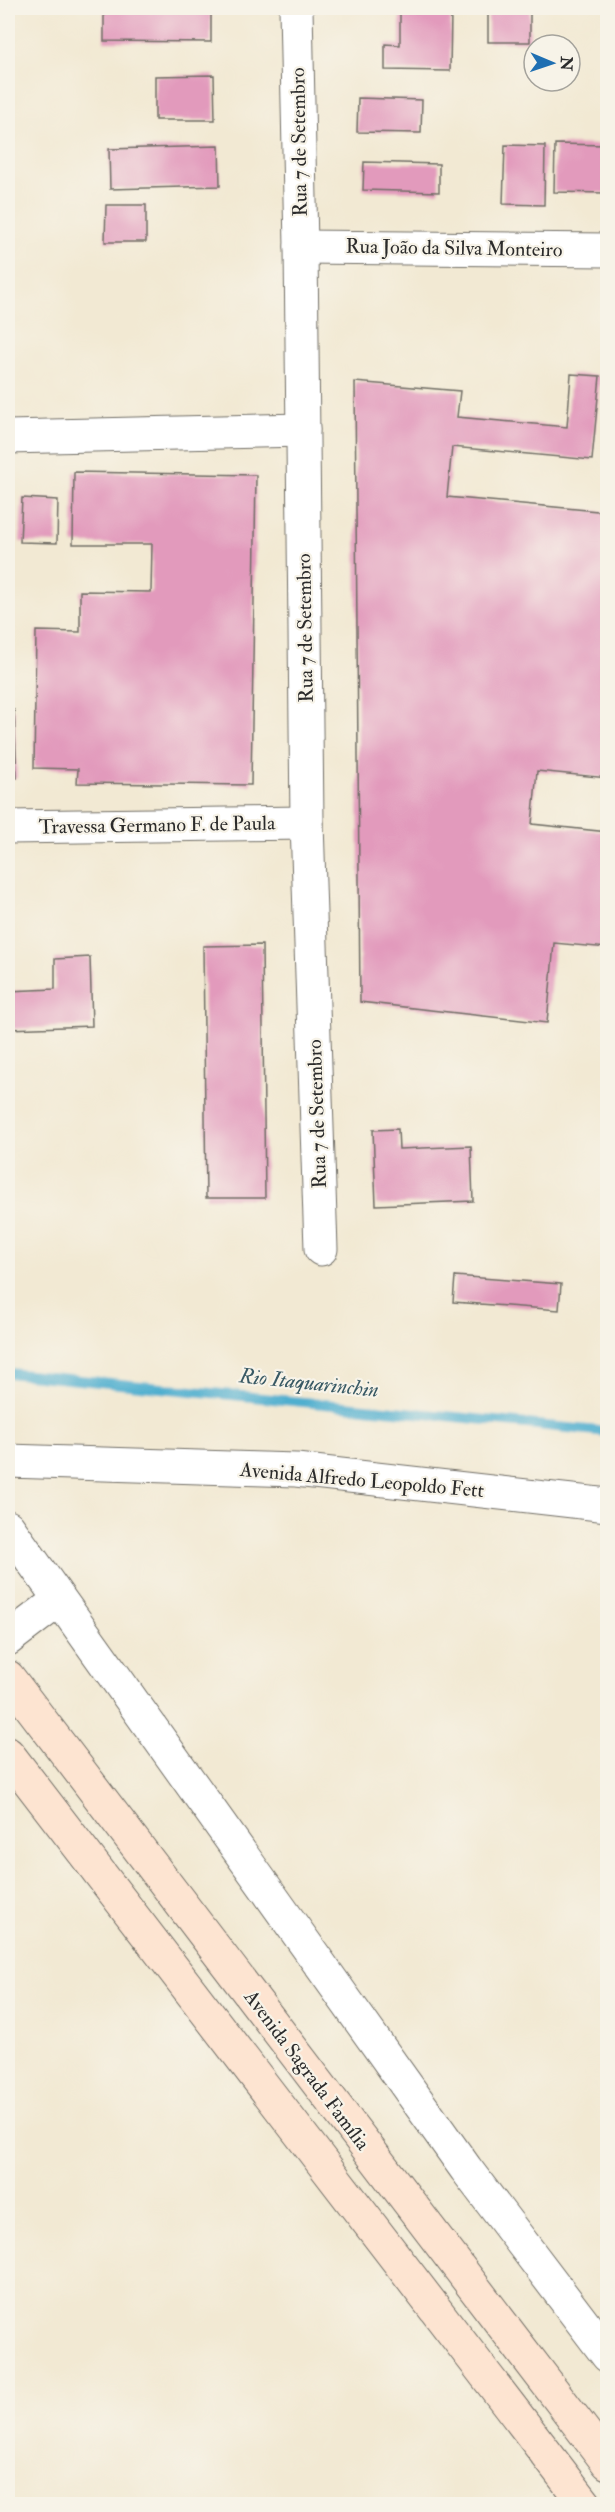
<svg xmlns="http://www.w3.org/2000/svg" width="615" height="2512" font-family="'IM FELL Double Pica',serif">
<style>
.lines{fill:none;stroke-linecap:round;stroke-linejoin:round}
.stream{stroke:#50afcf;stroke-width:10}
.building{fill:#e29abc}
.minor-casing{stroke:#716e66;stroke-width:35}
.secondary-casing{stroke:#716e66;stroke-width:35}
.minor{stroke:#fff;stroke-width:33}
.secondary{stroke:#fde4d1;stroke-width:33}
.labels{text-anchor:middle;dominant-baseline:central;stroke-width:4.5;stroke-linejoin:round;paint-order:stroke}
.street-label{font-size:20px;fill:#2b2b2b;stroke:#f7f3e8}
.water-label{font-size:21px;font-style:italic;fill:#385964;stroke:#f7f3e8}
</style>
<rect width="100%" height="100%" fill="#f7f3e8"/>
<filter id="ink" filterUnits="userSpaceOnUse"><feTurbulence type="fractalNoise" baseFrequency=".0167" numOctaves="2"/><feDisplacementMap in="SourceGraphic" scale="12" xChannelSelector="R" yChannelSelector="G"/><feConvolveMatrix kernelMatrix="1 2 1 2 8 2 1 2 1" color-interpolation-filters="sRGB"/></filter>
<filter id="wash" filterUnits="userSpaceOnUse"><feTurbulence type="fractalNoise" baseFrequency=".008" numOctaves="4" result="noise"/><feDisplacementMap in="SourceGraphic" scale="24" xChannelSelector="R" yChannelSelector="G"/><feGaussianBlur stdDeviation="1.35" result="paint"/><feColorMatrix in="noise" values="0 0 0 0 0 0 0 0 0 0 0 0 0 0 0 0 0 1.4 0 .05"/><feComposite in="paint" operator="in"/></filter>
<g filter="url(#wash)">
<rect width="100%" height="100%" fill="#f2e9d3"/>
<g class="lines">
<!-- stream -->
<polyline class="stream" points="8,1373 608,1432"/>
</g>
<g id="blocks">
<!-- building -->
<g class="building">
<polygon points="104,8 211,8 211,42 104,41"/>
<rect x="488" y="8" width="42" height="34"/>
<polygon points="400,12 451,13 450,71 385,70 385,44 400,45"/>
<polygon points="214,75 215,120 155,120 155,76"/>
<polygon points="358,98 422,100 421,133 357,132"/>
<polygon points="555,144 608,145 606,193 554,192"/>
<polygon points="505,145 545,146 544,205 503,204"/>
<polygon points="219,146 220,186 110,189 109,149"/>
<polygon points="364,162 439,164 439,192 363,190"/>
<polygon points="106,205 146,205 146,242 105,242"/>
<polygon points="571,374 600,376 592,460 452,447 447,497 608,512 608,778 537,771 532,824 608,832 608,948 554,943 547,1023 360,1002 355,382 460,391 457,417 567,427"/>
<polygon points="74,472 256,475 251,785 77,783 78,769 34,768 36,631 80,632 80,591 151,592 152,544 73,544"/>
<polygon points="22,498 58,500 57,543 20,542"/>
<rect x="8" y="581" width="3" height="52"/>
<polygon points="8,710 14,710 17,778 8,778"/>
<polygon points="262,945 265,1198 206,1198 203,946"/>
<polygon points="90,957 92,1026 8,1029 8,991 55,989 55,959"/>
<polygon points="398,1129 399,1149 471,1146 473,1201 376,1205 373,1130"/>
<polygon points="455,1276 561,1284 559,1310 453,1302"/>
</g>
</g>
</g>
<g filter="url(#ink)">
<use href="#blocks" fill-opacity="0" stroke="#716e66" stroke-width="1.5"/>
<g class="lines">
<!-- minor casing -->
<g class="minor-casing">
<g id="minor">
<polyline points="296,8 301,247 307,823 321,1249"/>
<polyline points="301,247 608,250"/>
<polyline points="8,437 303,430"/>
<polyline points="8,827 307,823"/>
<polyline points="8,1461 296,1470 608,1505"/>
<polyline points="8,1527 466,2169 608,2356"/>
<polyline points="8,1639 59,1600"/>
</g>
</g>
<!-- secondary casing -->
<g class="secondary-casing">
<g id="secondary">
<polyline points="8,1677 608,2463"/>
<polyline points="8,1754 585,2504"/>
</g>
</g>
<!-- minor -->
<use href="#minor" class="minor"/>
<!-- secondary -->
<use href="#secondary" class="secondary"/>
</g>
</g>
<g class="labels">
<!-- street labels -->
<g class="street-label">
<text transform="translate(299 142) rotate(-91)">Rua 7 de Setembro</text>
<text transform="translate(454 248) rotate(1)">Rua João da Silva Monteiro</text>
<text transform="translate(305 628) rotate(-91)">Rua 7 de Setembro</text>
<text transform="translate(157 825) rotate(-1)">Travessa Germano F. de Paula</text>
<text transform="translate(317 1114) rotate(-92)">Rua 7 de Setembro</text>
<text transform="translate(362 1480) rotate(5)">Avenida Alfredo Leopoldo Fett</text>
<text transform="translate(307 2070) rotate(53)">Avenida Sagrada Família</text>
</g>
<!-- water labels -->
<g class="water-label">
<text transform="translate(309 1383) rotate(6)">Rio Itaquarinchin</text>
</g>
</g>
<!-- margin -->
<rect width="615" height="2512" fill="none" stroke="#f7f3e8" stroke-width="30"/>
<!-- north arrow -->
<g transform="translate(552 63) rotate(92)"><circle r="28" fill="#f7f3e8" stroke="#a5a39c" stroke-width="1.5"/>
<path d="M0-4.5L10 22L0 15L-10 22Z" fill="#1f6fb2"/>
<text y="-9" font-size="16" font-weight="bold" text-anchor="middle" fill="#2b2b2b">N</text>
</g>
</svg>
